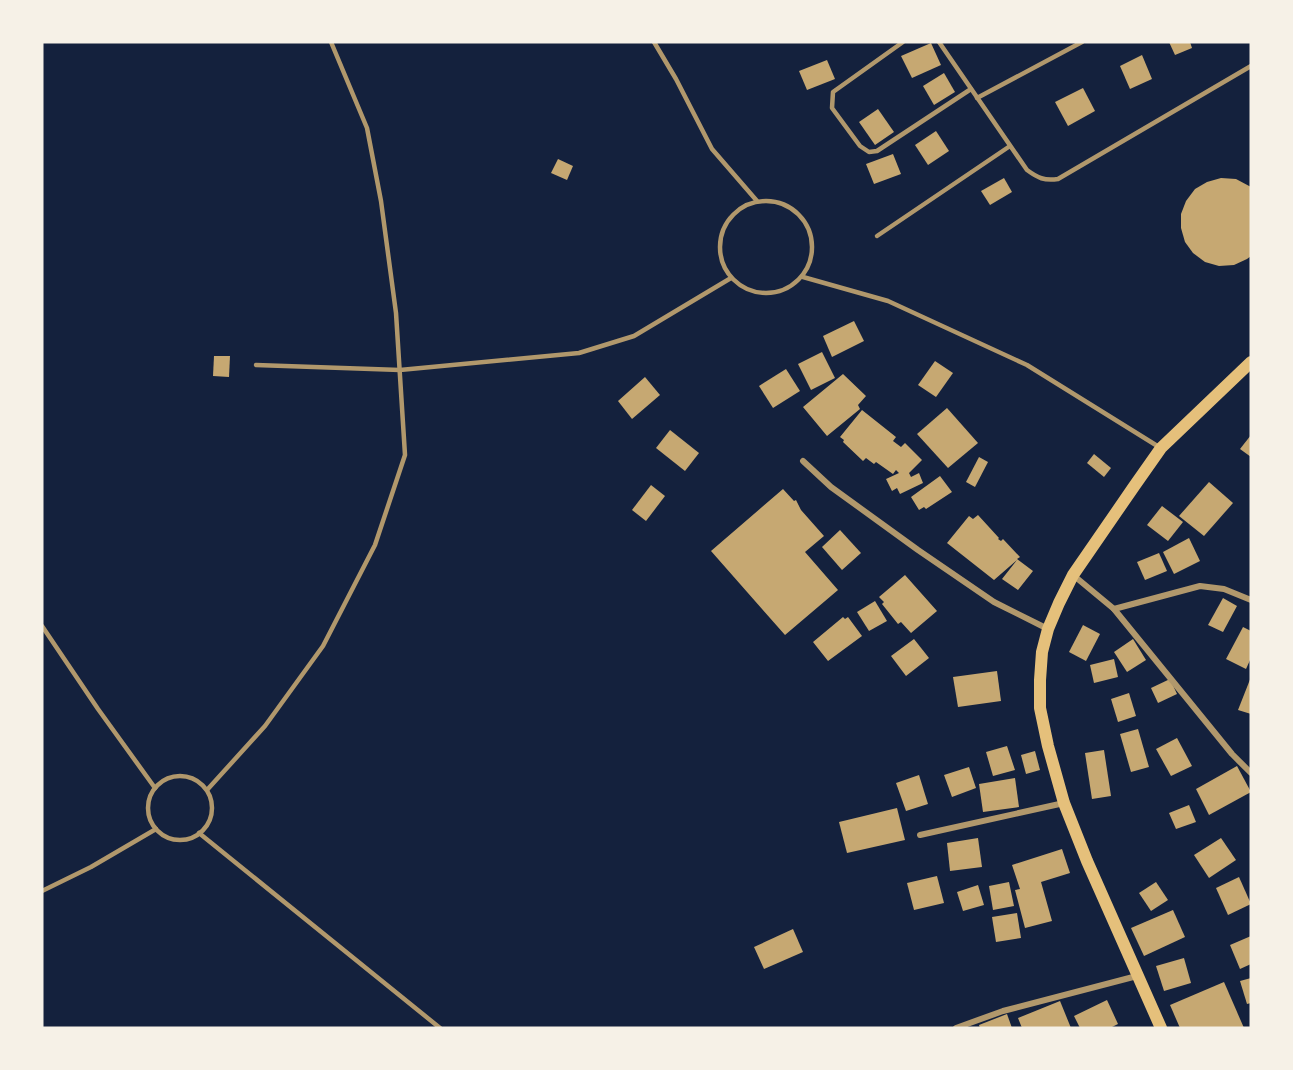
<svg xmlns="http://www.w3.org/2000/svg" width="1293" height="1070" font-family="'Varela Round',sans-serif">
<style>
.building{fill:#c6a872}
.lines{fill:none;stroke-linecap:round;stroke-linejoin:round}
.service{stroke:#b1986c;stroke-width:4.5}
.minor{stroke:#b1986c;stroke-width:6}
.secondary{stroke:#e5c07b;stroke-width:12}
</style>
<rect width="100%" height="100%" fill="#14213d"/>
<!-- building -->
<g class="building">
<polygon points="1169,42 1190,42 1192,48 1175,55"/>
<polygon points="931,43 941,65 912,78 901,56"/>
<polygon points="1142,55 1152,79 1130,89 1120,66"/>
<polygon points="827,60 835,79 807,90 799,71"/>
<polygon points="944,73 955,92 934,105 923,86"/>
<polygon points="1083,88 1095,111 1068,126 1055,102"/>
<polygon points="878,109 894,132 875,145 859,122"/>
<polygon points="936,131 949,151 928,165 915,145"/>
<polygon points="893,154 901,174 874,184 866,164"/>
<polygon points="558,159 573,166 567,180 551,173"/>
<polygon points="1004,178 1012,192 990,205 981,191"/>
<polygon points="1221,178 1236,179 1251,187 1251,256 1247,259 1234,265 1219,266 1205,262 1193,253 1185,242 1181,228 1181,214 1186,201 1195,189 1207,182"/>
<polygon points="854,321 864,341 832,357 823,336"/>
<polygon points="822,352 835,378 811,390 798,364"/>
<polygon points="214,356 230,356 229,377 213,376"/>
<polygon points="935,361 953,373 936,397 918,385"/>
<polygon points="786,369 800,391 773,408 759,386"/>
<polygon points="843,374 866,396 858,405 860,409 827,436 803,407"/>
<polygon points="645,377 660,395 632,419 618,401"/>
<polygon points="947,408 978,443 948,468 917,434"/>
<polygon points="862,410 896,437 893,441 901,447 905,443 922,460 909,473 911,477 919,473 923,483 900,494 897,488 892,491 886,479 899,473 896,470 893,474 876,462 874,464 866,458 863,461 843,442 844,440 840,437"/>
<polygon points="670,430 699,453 685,471 656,448"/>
<polygon points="1251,435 1251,457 1240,449"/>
<polygon points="1094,454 1111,468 1104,477 1087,463"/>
<polygon points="979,457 988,462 975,487 966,482"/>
<polygon points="940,476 952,492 926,509 924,507 919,510 911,497"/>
<polygon points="1209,482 1233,503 1204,536 1179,516"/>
<polygon points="651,485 665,496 646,521 632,510"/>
<polygon points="783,489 794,501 796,500 801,510 824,536 805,552 838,590 785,635 711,551"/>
<polygon points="1162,506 1183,522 1168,541 1147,525"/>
<polygon points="978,515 999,538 998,539 1001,541 1003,539 1020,557 1017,559 1033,571 1018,590 1002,579 1017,560 994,580 947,543 969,516 973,519"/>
<polygon points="840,530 861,553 842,570 822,547"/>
<polygon points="1189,538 1200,561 1174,574 1163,552"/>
<polygon points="1159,553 1167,571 1145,580 1137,562"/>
<polygon points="905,575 937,611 911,633 901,622 898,624 882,604 884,602 879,597"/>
<polygon points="1223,598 1237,606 1223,632 1208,625"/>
<polygon points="875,601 887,621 869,631 857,612"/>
<polygon points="843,617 845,619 848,617 862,636 828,661 813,642"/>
<polygon points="1083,625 1100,634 1086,661 1069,652"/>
<polygon points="1243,627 1251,631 1251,658 1246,669 1226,659"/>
<polygon points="914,639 929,658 906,676 891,656"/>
<polygon points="1133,639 1146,660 1127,672 1114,652"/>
<polygon points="1114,659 1118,677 1094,683 1090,665"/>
<polygon points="997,671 1001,701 958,707 953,677"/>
<polygon points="1251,677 1251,714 1238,710"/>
<polygon points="1170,679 1177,694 1158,703 1151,688"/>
<polygon points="1129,693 1136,716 1118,722 1111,699"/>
<polygon points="1138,729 1149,767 1131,772 1120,734"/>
<polygon points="1177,738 1192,766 1171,776 1156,749"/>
<polygon points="1007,746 1015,770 993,776 986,752"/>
<polygon points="1104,750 1111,796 1092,799 1085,753"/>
<polygon points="1035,751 1040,770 1026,774 1021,755"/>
<polygon points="1237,766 1251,792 1209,815 1196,789"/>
<polygon points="969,767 976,788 952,797 944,775"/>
<polygon points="919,775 928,804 906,811 896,783"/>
<polygon points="1015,778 1019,807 983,812 979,784"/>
<polygon points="1189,805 1196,822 1176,829 1169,813"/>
<polygon points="897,808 905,840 847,853 839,822"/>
<polygon points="978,838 982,867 950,871 947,843"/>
<polygon points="1221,838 1236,860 1209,878 1194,855"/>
<polygon points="1062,849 1070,873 1041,882 1052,921 1025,928 1015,890 1020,889 1012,865"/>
<polygon points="937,876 944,903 914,910 907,883"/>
<polygon points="1239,877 1251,904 1228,915 1216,888"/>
<polygon points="1009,882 1014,906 993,910 989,886"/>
<polygon points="1156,882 1168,900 1151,911 1139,893"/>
<polygon points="978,885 984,905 963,911 957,892"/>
<polygon points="1173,910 1185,937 1144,956 1131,928"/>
<polygon points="1017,913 1021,938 996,942 992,917"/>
<polygon points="793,929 803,952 764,969 754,947"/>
<polygon points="1251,936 1251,964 1240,969 1230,945"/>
<polygon points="1184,958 1191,983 1164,991 1156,966"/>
<polygon points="1251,978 1251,1003 1247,1004 1240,981"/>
<polygon points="1224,982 1244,1028 1180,1028 1170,1005"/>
<polygon points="1107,1000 1118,1024 1110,1028 1080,1028 1074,1016"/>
<polygon points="1060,1001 1071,1028 1022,1028 1018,1018"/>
<polygon points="1007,1014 1012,1028 980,1028 979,1025"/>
</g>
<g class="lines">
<!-- service -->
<g class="service">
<polyline points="654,42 676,79 712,149 757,201"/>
<polyline points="903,42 833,92 832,108 860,146 869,152 877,151 971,89"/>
<path d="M939,42L1027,170C1038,178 1044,181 1058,179L1251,66"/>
<polyline points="977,98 1082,42"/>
<circle cx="766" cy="247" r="46"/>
<polyline points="877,236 1010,146"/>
<polyline points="803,277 888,301 1027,365 1159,447"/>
<polyline points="256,365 400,370 579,353 634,336 731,278"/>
<polyline points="42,626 98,709 155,788"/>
<circle cx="180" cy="808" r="32"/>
<polyline points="207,790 265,726 323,646 375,545 405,455 396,313 381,201 367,128 331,42"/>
<polyline points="199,833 440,1028"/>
<polyline points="42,891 91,867 156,829"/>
</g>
<!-- minor -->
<g class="minor">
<polyline points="803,461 831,487 918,550 994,602 1048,629"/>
<polyline points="1073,575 1114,609 1200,586 1224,589 1251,600"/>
<polyline points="1114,609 1232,754 1251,773"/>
<polyline points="920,835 1064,803"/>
<polyline points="956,1028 1003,1011 1137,976"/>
</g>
<!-- secondary -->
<polyline class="secondary" points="1161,1028 1087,861 1064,803 1048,746 1040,708 1040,680 1042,652 1048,629 1059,603 1073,575 1135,485 1161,448 1251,362"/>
</g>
<!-- border -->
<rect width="1293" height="1070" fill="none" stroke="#f6f1e7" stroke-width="87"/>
</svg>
